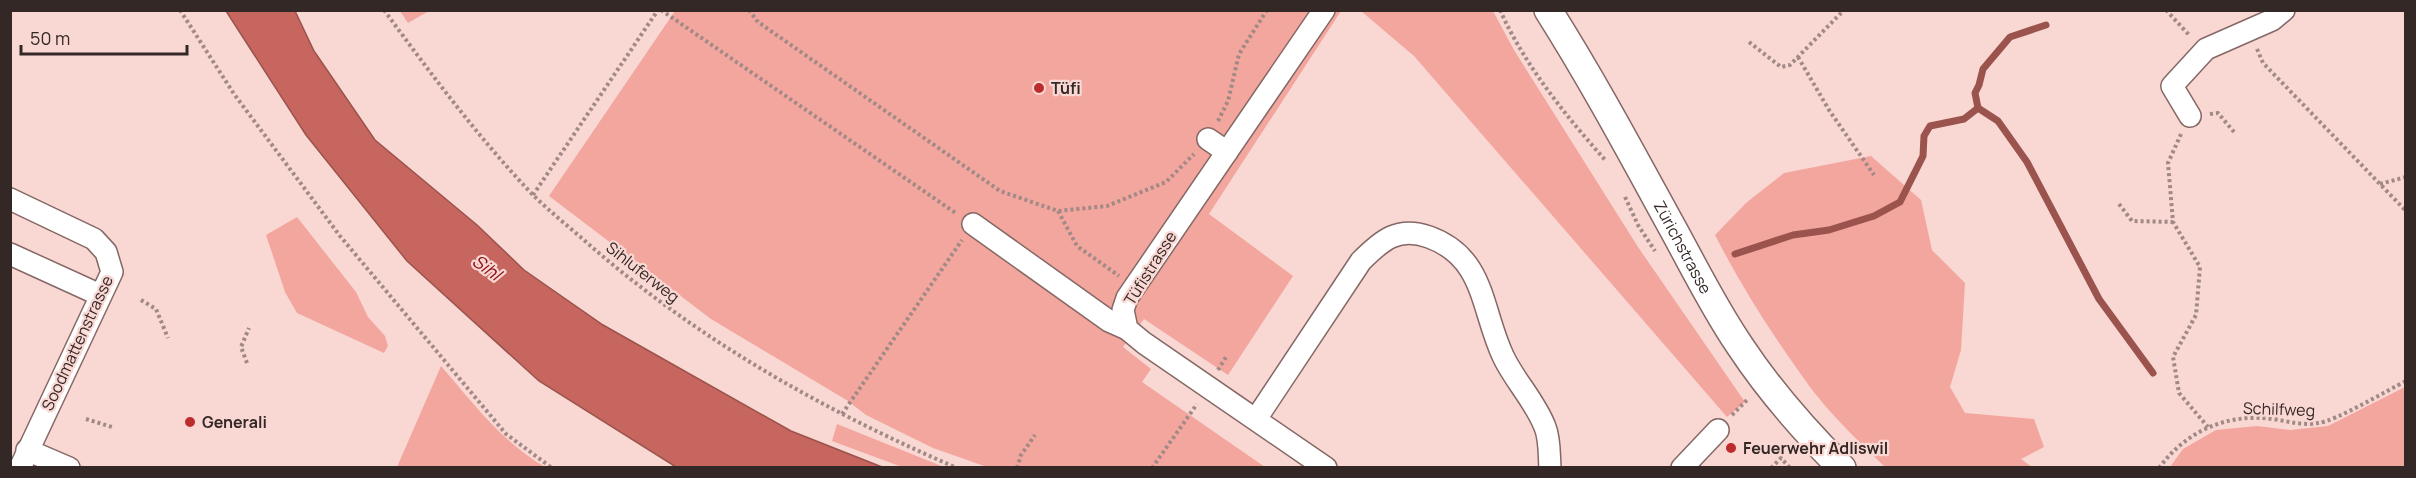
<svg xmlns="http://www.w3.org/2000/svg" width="2416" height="478" font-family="Manrope,sans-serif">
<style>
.green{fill:#f3a69e}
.water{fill:#c7665e;stroke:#9b534d;stroke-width:1.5}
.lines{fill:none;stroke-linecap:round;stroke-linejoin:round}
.stream{stroke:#9b534d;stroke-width:7}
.minor-casing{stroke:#856865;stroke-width:24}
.major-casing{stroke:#856865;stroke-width:30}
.path{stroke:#a18986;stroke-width:4;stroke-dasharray:3 3;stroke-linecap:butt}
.minor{stroke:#fff;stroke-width:21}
.major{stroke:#fff;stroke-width:27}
.poi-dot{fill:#bc2c2c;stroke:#f9d7d3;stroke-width:2}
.labels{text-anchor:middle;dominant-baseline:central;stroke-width:4.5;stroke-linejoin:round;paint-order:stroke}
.poi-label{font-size:16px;font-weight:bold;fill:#342826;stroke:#f9d7d3;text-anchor:start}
.street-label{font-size:16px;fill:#342826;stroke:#f9d7d3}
.water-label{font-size:18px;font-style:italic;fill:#8a0f15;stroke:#f9d7d3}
</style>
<rect width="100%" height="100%" fill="#f9d7d3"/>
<!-- green -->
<g class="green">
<polygon points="400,11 429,11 408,23"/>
<polygon points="675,11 1341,11 1209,214 1293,276 1228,375 1144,319 1123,347 1151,369 1142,382 1265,467 987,467 933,448 866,415 848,401 711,319 549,196"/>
<polygon points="1361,11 1493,11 1514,50 1638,247 1745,402 1727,417 1414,56"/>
<path d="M1871,156L1921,200L1932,250L1965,283L1961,350L1950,387L1965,413L2034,419L2044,447L2021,459L2032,467H1885C1859,442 1832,416 1810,387C1775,339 1742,288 1715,235L1746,203L1784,173Z"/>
<polygon points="297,217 356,292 368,317 385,336 388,346 384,353 297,313 285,292 266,235"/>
<path d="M441,366C473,403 503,443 545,467H397Z"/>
<polygon points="2405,387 2405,467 2170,467 2183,449 2216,430 2257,426 2290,430 2328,426"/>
<polygon points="837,424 944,467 902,467 832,441"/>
</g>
<!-- water -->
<polygon class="water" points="226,11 295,11 314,51 375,140 477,225 524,270 603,325 791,431 882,467 676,467 539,381 407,261 306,135"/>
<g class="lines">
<!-- stream -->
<g class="stream">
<polyline points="1978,108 1998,121 2027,162 2099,299 2153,373"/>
<polyline points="1735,254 1793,235 1829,230 1874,216 1900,202 1923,156 1924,136 1930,126 1964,119 1978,108 1975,93 1979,85 1983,69 2010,37 2046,25"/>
</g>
<!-- minor casing -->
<g class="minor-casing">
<g id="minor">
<polyline points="1324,10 1127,298 1123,310 1127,329 1144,343 1326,468"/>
<polyline points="2190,116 2172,86 2206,49 2272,20 2284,10"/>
<polyline points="1208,139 1227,152"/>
<polyline points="10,199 94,239 106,252 112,272 20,468"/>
<polyline points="973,224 1109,321 1127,329"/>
<polyline points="10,254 100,295"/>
<path d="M1256,419L1361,261C1382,240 1398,226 1429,237C1485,257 1481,309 1503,356C1514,380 1535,401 1545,427C1550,439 1549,454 1550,468"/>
<polyline points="27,450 69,468"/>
<polyline points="1682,468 1718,430"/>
</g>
</g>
<!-- major casing -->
<g class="major-casing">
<g id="major">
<path id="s1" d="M1548,10C1593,81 1632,154 1672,227C1694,267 1714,308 1740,346C1769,390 1804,430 1842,468"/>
</g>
</g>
<!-- path -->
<g class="path">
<polyline points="180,10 234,94 340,236 506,434 552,468"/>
<path d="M384,10C431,74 478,137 532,194C551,213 573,230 593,248C702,342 825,411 957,468"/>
<polyline points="661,10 957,214"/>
<polyline points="749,10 758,22 1000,191 1058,211 1107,206 1166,182 1194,154"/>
<path d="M1500,10C1525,66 1566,116 1606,161"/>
<polyline points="2166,10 2190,36"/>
<polyline points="1749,42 1781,67 1790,65 1844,10"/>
<polyline points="2257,49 2263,63 2406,211"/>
<polyline points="1798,57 1829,110 1874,175"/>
<polyline points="2210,114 2218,113 2234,132"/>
<polyline points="1218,121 1228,101 1239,54 1267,10"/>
<polyline points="2181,134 2168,163 2173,222 2200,267 2196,315 2173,357 2179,393 2208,427"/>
<polyline points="2380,184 2406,177"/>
<polyline points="533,195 658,10"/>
<polyline points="1625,197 1638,225 1655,251"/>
<polyline points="2119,204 2132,221 2173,222"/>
<polyline points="1058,211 1077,246 1119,276"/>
<polyline points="141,300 156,309 168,338"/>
<polyline points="247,363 241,347 249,328"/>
<polyline points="1218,370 1226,357"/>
<polyline points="842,414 962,240"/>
<polyline points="1732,415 1748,399"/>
<polyline points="86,419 112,427"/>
<polyline points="1017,468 1021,455 1035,435"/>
<polyline points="1152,468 1197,404"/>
<polyline points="1771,468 1781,458 1790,468"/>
<path d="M2159,468C2186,431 2227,413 2272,419C2288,421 2302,426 2318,423C2336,421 2386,391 2406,381"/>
</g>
<!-- minor -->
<use href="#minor" class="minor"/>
<!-- major -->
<use href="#major" class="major"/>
</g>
<!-- markers -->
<g class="poi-dot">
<circle cx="1039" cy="88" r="6"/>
<circle cx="190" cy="422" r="6"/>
<circle cx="1731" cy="448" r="6"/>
</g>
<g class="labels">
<!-- poi labels -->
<g class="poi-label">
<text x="1051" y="88">Tüfi</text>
<text x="202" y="422">Generali</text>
<text x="1743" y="448">Feuerwehr Adliswil</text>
</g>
<!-- street labels -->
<g class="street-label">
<text stroke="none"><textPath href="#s1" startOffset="273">Zürichstrasse</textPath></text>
<text transform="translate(1150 268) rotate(-58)">Tüfistrasse</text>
<text transform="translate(643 272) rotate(38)">Sihluferweg</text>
<text transform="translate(77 343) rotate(-65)">Soodmattenstrasse</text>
<text transform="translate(2279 409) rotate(2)">Schilfweg</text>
</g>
<!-- water labels -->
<g class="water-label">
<text transform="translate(487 267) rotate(36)">Sihl</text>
</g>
</g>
<!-- border -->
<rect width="2416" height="478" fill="none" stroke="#342826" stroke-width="24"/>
<!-- scale -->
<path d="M21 45v9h166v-9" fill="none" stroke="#342826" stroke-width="3"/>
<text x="30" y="45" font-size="18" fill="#342826" stroke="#f9d7d3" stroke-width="4.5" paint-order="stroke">50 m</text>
</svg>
